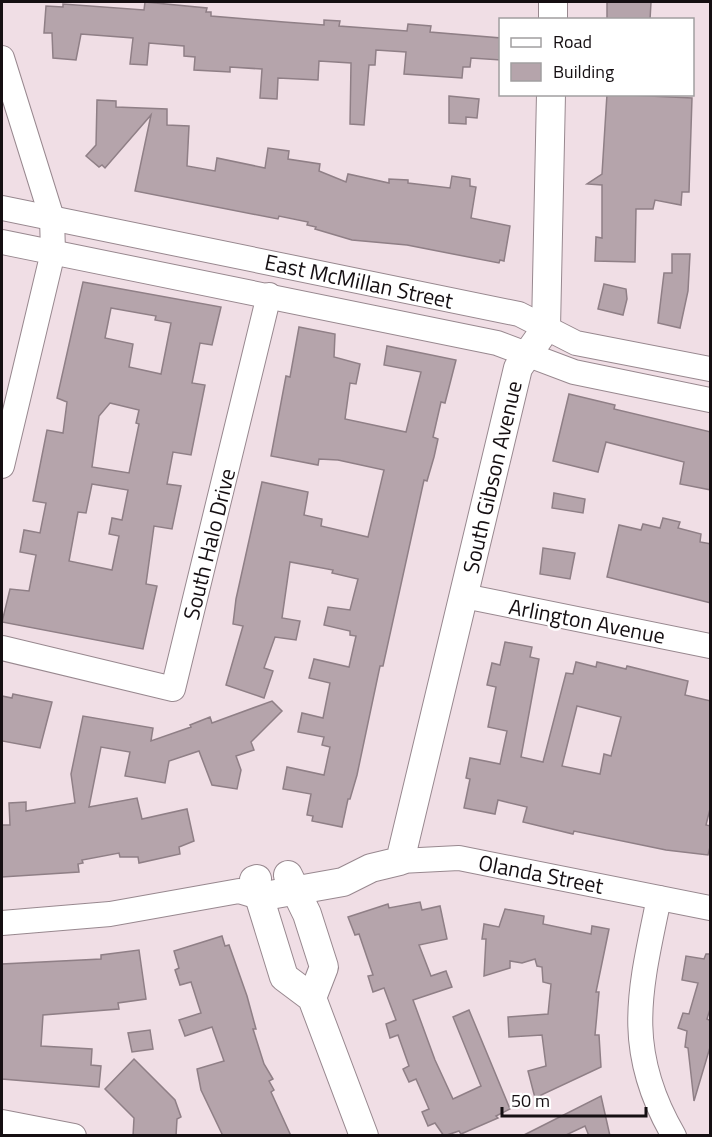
<svg xmlns="http://www.w3.org/2000/svg" width="712" height="1137" font-family="'Titillium Web',sans-serif">
<style>
.building{fill:#b5a4ab;stroke:#8f7f86;stroke-width:1.5;fill-rule:evenodd}
.lines{fill:none;stroke-linecap:round;stroke-linejoin:round}
.minor-casing{stroke:#98888f;stroke-width:26}
.tertiary-casing{stroke:#98888f;stroke-width:30}
.minor{stroke:#fff;stroke-width:24}
.tertiary{stroke:#fff;stroke-width:28}
.labels{text-anchor:middle;dominant-baseline:central;stroke-width:5;stroke-linejoin:round;paint-order:stroke}
.street-label{font-size:22px;fill:#150f12;stroke:#fff}
</style>
<rect width="100%" height="100%" fill="#f0dee5"/>
<!-- building -->
<g class="building">
<polygon points="145,2 207,8 206,12 211,12 211,16 284,22 324,25 324,20 340,21 339,26 407,31 408,24 431,26 430,32 501,38 501,60 471,58 470,67 463,67 462,78 404,74 406,52 376,50 375,65 369,65 364,125 350,124 351,63 319,61 318,80 278,78 277,99 260,98 262,69 230,67 230,72 194,70 195,57 184,56 184,46 149,43 147,65 130,64 133,38 81,34 76,60 53,58 52,33 44,33 46,6 63,7 63,4 144,10"/>
<polygon points="607,2 651,2 650,20 607,20"/>
<polygon points="607,94 692,98 689,192 682,192 681,205 655,200 653,209 636,209 635,262 595,261 596,237 602,238 602,185 587,184 602,174"/>
<polygon points="449,96 479,99 477,118 466,117 466,124 449,123"/>
<polygon points="97,100 116,101 116,107 167,109 167,125 189,126 187,166 215,171 217,158 265,168 268,148 289,151 288,159 320,164 319,171 346,182 348,174 389,183 389,179 408,180 408,183 450,188 452,176 470,179 470,186 476,187 471,218 510,226 504,261 500,260 499,263 407,245 352,240 315,229 316,227 307,225 308,222 279,216 278,219 135,191 151,115 105,168 102,165 99,167 86,156 96,145"/>
<polygon points="672,254 690,254 688,291 680,328 658,323 664,273 672,273"/>
<path d="M83,282L221,307L212,345L200,343L192,383L205,385L191,455L173,452L167,484L181,486L172,529L154,526L146,584L157,586L143,649L2,622L10,589L29,591L36,555L20,552L24,530L40,533L46,503L33,501L47,430L63,433L67,402L57,398ZM111,308L156,316L155,320L171,323L161,374L129,367L133,344L105,338ZM110,403L139,410L136,423L139,424L129,473L92,467L99,416ZM92,484L128,490L122,520L112,518L109,534L119,536L112,570L69,561L78,512L86,513Z"/>
<polygon points="604,284 626,289 627,299 623,315 598,309"/>
<polygon points="299,327 335,334 334,357 360,364 356,384 350,383 345,419 406,432 421,372 384,365 387,346 456,360 445,403 441,402 433,437 438,439 434,457 427,481 424,480 383,666 380,666 357,775 350,799 348,799 342,827 312,821 313,816 307,815 311,794 283,789 287,767 324,775 330,747 322,745 324,737 298,732 302,713 323,718 330,683 309,678 314,659 349,667 356,636 350,635 350,631 324,625 328,607 350,610 358,579 332,573 333,570 290,562 282,618 300,621 296,640 275,637 264,668 273,671 264,698 226,685 243,626 233,624 236,599 262,482 308,492 304,515 322,519 321,526 368,537 384,470 338,460 319,459 318,465 271,456 286,376 290,377"/>
<polygon points="569,394 615,405 614,409 711,432 711,490 680,484 684,462 606,442 598,472 553,461"/>
<polygon points="554,493 585,499 583,513 552,508"/>
<polygon points="663,518 680,522 678,528 701,534 700,542 711,544 711,603 607,577 619,525 641,530 643,524 660,528"/>
<polygon points="543,548 575,553 570,579 540,574"/>
<path d="M505,642L532,647L530,657L539,659L521,757L543,762L566,673L573,674L576,662L596,667L597,662L626,669L627,666L688,681L685,695L711,701V805L706,825L711,826V843L708,855L666,850L574,831L573,834L523,822L527,807L498,800L495,814L464,808L470,779L466,778L470,758L500,764L507,731L488,727L496,687L487,685L492,663L500,665ZM577,706L621,717L611,756L604,754L600,774L562,766Z"/>
<polygon points="13,694 52,702 40,748 2,741 2,696 12,698"/>
<polygon points="272,701 282,711 251,742 254,750 236,756 241,770 237,789 212,785 199,751 169,761 165,783 125,776 130,752 101,747 89,807 137,798 142,819 187,809 194,841 179,847 180,854 139,863 138,857 120,857 119,853 82,860 83,863 78,864 79,872 2,877 2,825 10,825 9,803 26,802 26,811 75,803 71,774 83,716 153,728 151,741 191,727 190,725 210,717 212,723"/>
<polygon points="420,902 422,910 440,906 447,939 419,945 431,976 446,971 452,987 413,1000 435,1060 453,1099 481,1086 453,1017 469,1010 510,1109 496,1116 498,1118 461,1134 459,1131 444,1136 435,1123 428,1126 422,1112 429,1109 416,1079 409,1082 403,1069 409,1066 398,1035 390,1038 386,1024 396,1020 384,988 373,992 368,976 373,975 359,934 355,935 348,917 388,904 389,908"/>
<polygon points="505,909 544,916 543,924 591,934 592,926 609,929 596,992 599,992 595,1035 599,1035 601,1067 535,1098 528,1071 546,1066 542,1035 509,1037 508,1017 548,1014 551,984 543,982 542,967 537,966 535,959 522,963 510,961 510,968 484,976 486,939 482,939 484,924 499,927"/>
<polygon points="222,936 225,946 229,945 247,996 256,1029 253,1029 264,1064 273,1079 269,1081 274,1090 271,1092 291,1136 223,1136 201,1090 197,1069 224,1061 212,1027 185,1036 179,1020 201,1013 191,982 180,985 175,970 179,968 174,951"/>
<polygon points="139,950 146,999 118,1003 119,1009 43,1015 41,1046 92,1049 91,1065 101,1066 99,1087 2,1079 2,964 101,959 101,955"/>
<polygon points="706,954 711,954 711,1006 707,1019 711,1021 711,1044 694,1101 688,1048 685,1047 687,1031 678,1028 683,1013 689,1014 698,983 682,980 686,956 704,959"/>
<polygon points="150,1030 153,1049 132,1052 128,1033"/>
<polygon points="134,1059 175,1100 181,1117 177,1119 176,1136 133,1136 134,1118 105,1089"/>
<polygon points="601,1096 610,1136 589,1136 585,1126 564,1136 522,1136"/>
</g>
<g class="lines">
<!-- minor casing -->
<g class="minor-casing">
<g id="minor">
<polyline points="2,58 52,218 53,252 2,466"/>
<polyline points="2,208 519,314 576,343 710,369"/>
<polyline points="2,242 497,343 574,372 710,400"/>
<polyline points="464,596 710,646"/>
<polyline points="2,648 173,689 269,295"/>
<polyline points="400,861 459,858 710,908"/>
<path d="M659,898C640,990 623,1049 674,1136"/>
<polyline points="2,923 110,914 239,891 259,897"/>
<polyline points="2,1122 74,1136"/>
</g>
</g>
<!-- tertiary casing -->
<g class="tertiary-casing">
<g id="tertiary">
<polyline points="553,20 553,2"/>
<polyline points="288,875 307,914 324,967 312,998"/>
<polyline points="257,879 254,880 284,977 312,998 364,1136"/>
<polyline points="259,897 343,882 371,868 400,861 518,368 546,328 551,94"/>
</g>
</g>
<!-- minor -->
<use href="#minor" class="minor"/>
<!-- tertiary -->
<use href="#tertiary" class="tertiary"/>
</g>
<g class="labels">
<!-- street labels -->
<g class="street-label">
<text transform="translate(359 281) rotate(12)">East McMillan Street</text>
<text transform="translate(492 477) rotate(-77)">South Gibson Avenue</text>
<text transform="translate(209 544) rotate(-76)">South Halo Drive</text>
<text transform="translate(587 621) rotate(11)">Arlington Avenue</text>
<text transform="translate(541 874) rotate(11)">Olanda Street</text>
</g>
</g>
<!-- border -->
<rect width="712" height="1137" fill="none" stroke="#150f12" stroke-width="6"/>
<!-- legend -->
<rect x="499" y="18" width="195" height="78" fill="#ffffff" stroke="#a19fa0" stroke-width="1.5"/>
<rect x="511" y="38" width="30" height="9" fill="#ffffff" stroke="#a19fa0" stroke-width="1.5"/>
<text x="553" y="48" font-size="18" fill="#150f12">Road</text>
<rect x="511" y="63" width="30" height="18" fill="#b5a4ab" stroke="#a19fa0" stroke-width="1.5"/>
<text x="553" y="78" font-size="18" fill="#150f12">Building</text>
<!-- scale -->
<path d="M502 1107v9h144v-9" fill="none" stroke="#150f12" stroke-width="3"/>
<text x="511" y="1107" font-size="18" fill="#150f12" stroke="#ffffff" stroke-width="4.5" paint-order="stroke">50 m</text>
</svg>
